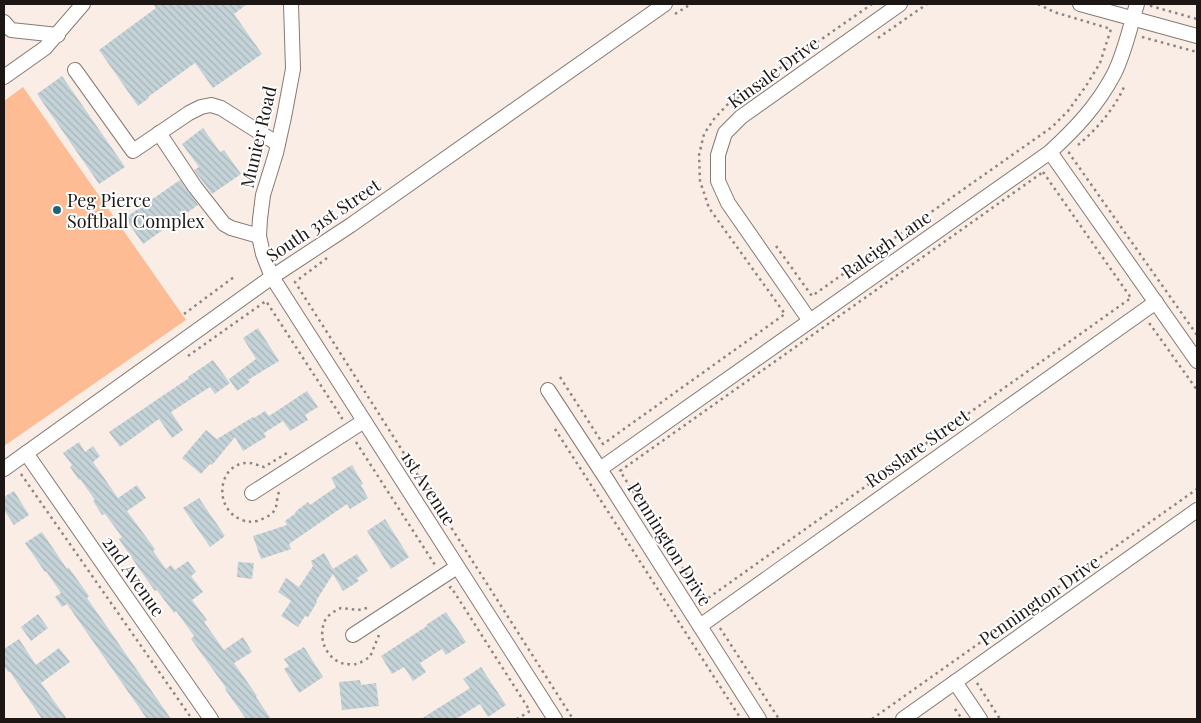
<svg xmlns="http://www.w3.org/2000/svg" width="1201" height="723" font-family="'Playfair Display',serif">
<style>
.green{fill:#febc95}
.building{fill:url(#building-back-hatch)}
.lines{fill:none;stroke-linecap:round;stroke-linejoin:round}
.minor-casing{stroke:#867a74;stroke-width:16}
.path{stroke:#8e8580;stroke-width:2.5;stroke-dasharray:2.5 4;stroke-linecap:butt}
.minor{stroke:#fff;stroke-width:14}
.poi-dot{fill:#206376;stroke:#fff;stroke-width:2}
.labels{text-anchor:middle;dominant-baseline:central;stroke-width:4;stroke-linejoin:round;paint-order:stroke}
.street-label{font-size:18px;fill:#1c1715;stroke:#fff}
.poi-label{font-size:18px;fill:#1c1715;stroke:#fff;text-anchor:start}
</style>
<defs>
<pattern id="building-back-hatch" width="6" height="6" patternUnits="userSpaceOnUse" patternTransform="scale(1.25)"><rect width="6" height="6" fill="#c4d3d8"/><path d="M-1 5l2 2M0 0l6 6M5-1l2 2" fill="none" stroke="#a8b4b8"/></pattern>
</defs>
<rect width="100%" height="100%" fill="#faede6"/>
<!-- green -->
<polygon class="green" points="23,87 186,320 4,446 4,101"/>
<!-- building -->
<g class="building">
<polygon points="153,4 247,4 234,14 262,54 213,88 195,63 148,97 149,98 138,106 99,50 156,8"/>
<polygon points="62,76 125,167 99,184 37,94"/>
<polygon points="203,128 220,152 224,150 241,174 212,194 194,170 199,167 182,144"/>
<polygon points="180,180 198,205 143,244 125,218"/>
<polygon points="258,328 279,361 248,380 250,382 237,391 229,379 256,359 243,338"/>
<polygon points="213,360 230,383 215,394 210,387 171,412 183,430 172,438 159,419 120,447 109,432 189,378 188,377"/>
<polygon points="307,391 318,407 305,415 308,420 290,431 283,421 264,433 266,437 243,451 235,437 212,465 210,464 201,474 182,458 206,430 217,439 253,417 254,418 265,411 269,416"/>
<polygon points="79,442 85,452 93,446 100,456 93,462 118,498 137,485 146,498 127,511 155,549 153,551 166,569 171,565 175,570 188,561 196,572 191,576 203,592 192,600 207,620 204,622 224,650 243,637 252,652 234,663 257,696 256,697 271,719 246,719 225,689 226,688 191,639 194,636 176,611 174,613 157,590 155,591 140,570 119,539 122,537 105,514 102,515 93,501 95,500 80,479 79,480 70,467 72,465 63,453"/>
<polygon points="352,465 363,484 361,485 368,498 350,509 347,504 289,544 291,549 261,559 253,536 287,525 285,521 296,513 295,512 308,502 310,505 336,487 331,478"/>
<polygon points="14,491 29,515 14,525 4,510 4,497"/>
<polygon points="199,498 225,536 210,547 183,508"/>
<polygon points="385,519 409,557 391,569 367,531"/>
<polygon points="42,532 67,569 69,568 89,596 87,598 171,719 147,719 67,604 62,607 55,597 61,593 46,571 45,572 25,543"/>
<polygon points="324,553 333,569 357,554 368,571 357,578 359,581 343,591 333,574 316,601 317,602 308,617 305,616 298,627 281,616 291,601 278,592 286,578 299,587 313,566 311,561"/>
<polygon points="238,562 254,563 252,579 237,577"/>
<polygon points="446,612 466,642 446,655 442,649 420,663 426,672 413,681 404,667 392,674 381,656 427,626 426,625"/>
<polygon points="38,614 48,628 31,641 21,627"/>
<polygon points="19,639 36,665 59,648 70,662 41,683 67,719 42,719 10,672 8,672 4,665 4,649"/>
<polygon points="304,647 323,677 299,693 284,669 289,666 284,659"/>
<polygon points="481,667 506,705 488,717 480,704 456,719 421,719 470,688 463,679"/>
<polygon points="360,680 361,685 376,683 379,706 342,710 339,682"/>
</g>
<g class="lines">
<!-- minor casing -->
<g class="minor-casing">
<g id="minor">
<polyline points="291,4 293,69 284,117 276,153 263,195 260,219 259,236 263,254 272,277 555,719"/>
<polyline points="1080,4 1197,36"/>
<polyline points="4,22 11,30 58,35"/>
<polyline points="75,70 133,151 189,113 201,107 211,105 221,108 278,144"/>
<polyline points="4,77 45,48 83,4"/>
<polyline points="159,133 195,187 224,224 231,228 259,236"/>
<polyline points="1050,152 1197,361"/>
<polyline points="810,321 728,203 718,181 718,155 725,133 741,117 900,4"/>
<polyline points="548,390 607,480 759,719"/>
<polyline points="26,453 211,719"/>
<polyline points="4,469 272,277 351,225 665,4"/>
<path d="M600,469L1050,152C1076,128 1097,106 1114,74C1125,52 1130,27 1137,4"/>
<polyline points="252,493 364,421"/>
<polyline points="700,626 1156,302"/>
<polyline points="353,635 457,567"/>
<polyline points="955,682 980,719"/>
<polyline points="903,719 1197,510"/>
</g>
</g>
<!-- path -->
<g class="path">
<polyline points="1151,5 1151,6 1197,19"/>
<polyline points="675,14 691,4"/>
<polyline points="1142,37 1197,52"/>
<polyline points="878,38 927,4"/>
<path d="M1078,145C1097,129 1114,109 1124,87"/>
<polyline points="1070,152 1069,153 1197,335"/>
<polygon points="1043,172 1131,298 704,601 620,471"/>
<polyline points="776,246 812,296 1052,127 1068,111 1086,86 1100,63 1111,29 1054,12 1038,4"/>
<polyline points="327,258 295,282 573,719"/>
<polyline points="184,314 234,277"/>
<polyline points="1149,325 1150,324 1197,390"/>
<polyline points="188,356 266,301 342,418 340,419"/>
<polyline points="560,377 603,444 785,314 709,208 700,181 699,155 704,134 714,119 727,105 872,4"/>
<polyline points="555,429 741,719"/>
<polyline points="356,442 435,565"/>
<polyline points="21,474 192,719"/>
<path d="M279,492C276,499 278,505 274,511C270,516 263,519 257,521C251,522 248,522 242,520C211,508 219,461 249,463C254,463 259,466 264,467L287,453"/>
<polyline points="449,588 451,587 530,711 517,719"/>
<path d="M367,608L358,610L341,608C334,611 326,616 324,623C318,640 327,660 345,664C348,664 353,665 356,664C361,663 366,659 370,657L379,635"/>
<polyline points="720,628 779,719"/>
<polyline points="977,683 1000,719"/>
<polyline points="955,709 962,719"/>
<polyline points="872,719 1197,489"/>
</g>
<!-- minor -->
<use href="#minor" class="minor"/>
</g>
<!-- markers -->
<circle class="poi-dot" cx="57" cy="210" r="5"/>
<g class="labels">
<!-- street labels -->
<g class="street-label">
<text transform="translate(773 72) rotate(-36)">Kinsale Drive</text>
<text transform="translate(258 137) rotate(-77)">Munier Road</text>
<text transform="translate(323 220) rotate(-34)">South 31st Street</text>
<text transform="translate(886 244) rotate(-35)">Raleigh Lane</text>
<text transform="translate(917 448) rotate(-35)">Rosslare Street</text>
<text transform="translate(429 488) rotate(57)">1st Avenue</text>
<text transform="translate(670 544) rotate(58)">Pennington Drive</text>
<text transform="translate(134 576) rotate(55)">2nd Avenue</text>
<text transform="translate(1039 600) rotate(-35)">Pennington Drive</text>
</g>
<!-- poi labels -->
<g class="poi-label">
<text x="67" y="200">Peg Pierce<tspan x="67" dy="21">Softball Complex</tspan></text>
</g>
</g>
<!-- border -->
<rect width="1201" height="723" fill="none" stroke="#1c1715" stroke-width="10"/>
</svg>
